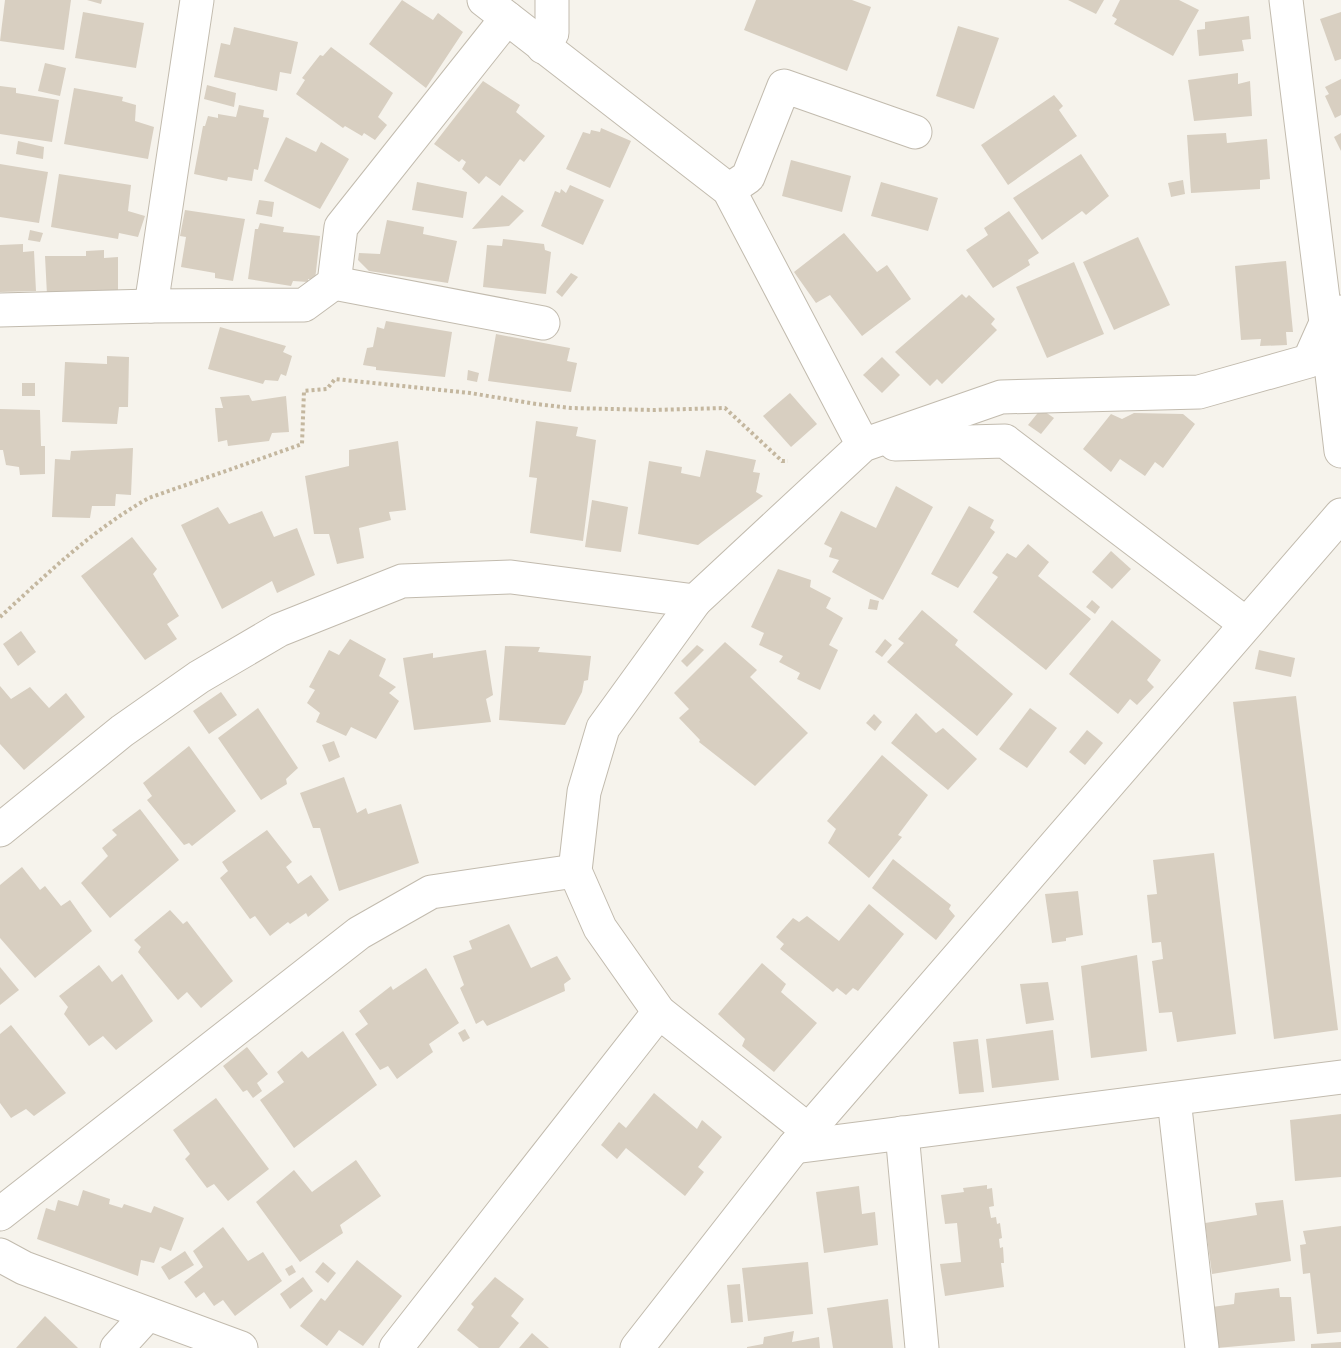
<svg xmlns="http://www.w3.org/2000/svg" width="1341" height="1348" font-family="'Sofia Sans Condensed',sans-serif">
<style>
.building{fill:#d8cfc1}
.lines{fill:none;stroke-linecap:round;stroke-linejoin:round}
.minor-casing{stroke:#c2bbae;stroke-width:35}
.path{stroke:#c4b79f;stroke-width:4;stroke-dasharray:3 3;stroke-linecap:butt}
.minor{stroke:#fff;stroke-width:33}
</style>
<rect width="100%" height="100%" fill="#f6f3ec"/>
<!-- building -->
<g class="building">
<polygon points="5,0 71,0 64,50 0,41"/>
<polygon points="87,0 102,0 101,4"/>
<polygon points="402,0 433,20 438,13 463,32 426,88 369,44"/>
<polygon points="756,0 852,0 871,7 847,71 744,30"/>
<polygon points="1068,0 1104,0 1096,14"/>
<polygon points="1120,0 1179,0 1199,10 1173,56 1114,24 1117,19 1112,16"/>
<polygon points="83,12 144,23 136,68 75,58"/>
<polygon points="1341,12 1341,59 1335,61 1320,19"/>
<polygon points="1249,16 1251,39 1242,40 1244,51 1199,56 1197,30 1205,29 1205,22"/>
<polygon points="958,26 999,38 974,109 936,96"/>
<polygon points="234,27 298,42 291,74 280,72 277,91 214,77 221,43 230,45"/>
<polygon points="331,47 393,93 378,117 387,125 375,140 364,133 362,136 345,126 343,128 296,94 305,80 302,78 320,55 323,56"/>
<polygon points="45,63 66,68 60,96 38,91"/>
<polygon points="1238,73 1238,84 1250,81 1252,116 1194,121 1188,80"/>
<polygon points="1341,79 1341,115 1335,118 1325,96 1329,94 1325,87"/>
<polygon points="483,81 520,105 516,112 545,136 524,162 520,159 500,186 486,176 479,184 462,169 466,162 462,159 459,162 434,144"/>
<polygon points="207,85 236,93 234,107 204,99"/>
<polygon points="0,86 16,88 16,93 59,100 52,142 0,134"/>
<polygon points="74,88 123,97 122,101 136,105 135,121 154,127 148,159 64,144"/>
<polygon points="1054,95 1063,106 1059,110 1077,136 1008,185 981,145"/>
<polygon points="239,105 264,110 263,117 269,118 258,170 254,169 252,181 228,177 227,181 194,174 203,126 205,126 208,116 218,118 218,114 236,117"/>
<polygon points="601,128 631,141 610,188 566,169 583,132 590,134 591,130 600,132"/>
<polygon points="1226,133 1227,143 1267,139 1270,179 1260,180 1260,189 1191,193 1187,135"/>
<polygon points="1341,133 1341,151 1334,137"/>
<polygon points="286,137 316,152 321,142 349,159 320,209 264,181"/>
<polygon points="18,141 44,147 43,159 16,154"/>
<polygon points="1081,154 1109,196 1086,215 1082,211 1042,240 1013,198"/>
<polygon points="791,160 851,176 842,212 782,196"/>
<polygon points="0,164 48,172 39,223 0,217"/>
<polygon points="59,174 131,185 128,211 145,216 138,237 119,233 118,239 51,227"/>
<polygon points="1183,180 1185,194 1171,197 1168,183"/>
<polygon points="417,182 467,192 463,218 412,210"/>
<polygon points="881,182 938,198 928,231 871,216"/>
<polygon points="570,185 604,200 583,245 541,226 555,191 560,193 561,189 566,193"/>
<polygon points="502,195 524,211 509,226 472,229"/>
<polygon points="259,200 274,202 272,217 256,214"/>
<polygon points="185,210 245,219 233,281 215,278 215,273 181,267 186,237 180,236"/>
<polygon points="1009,211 1039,253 1028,260 1030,265 993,288 966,250 988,235 984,228"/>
<polygon points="387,220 424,227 423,234 457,241 448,283 369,271 358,260 359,253 380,254"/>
<polygon points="260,223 284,227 283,232 320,236 315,280 308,279 308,282 293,281 291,286 248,279 255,229 258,229"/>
<polygon points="30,230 43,233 40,242 28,240"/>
<polygon points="844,233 877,272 887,265 911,299 862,336 830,295 816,303 794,272"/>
<polygon points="1138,237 1170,305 1114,330 1083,262"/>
<polygon points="503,239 544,244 545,250 551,252 546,294 483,287 487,245 502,246"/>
<polygon points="23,244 23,252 34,251 36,291 0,292 0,245"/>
<polygon points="104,250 104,258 118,257 118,292 47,295 45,256 86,256 86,251"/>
<polygon points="1286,261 1293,332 1286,332 1287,345 1260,346 1261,339 1241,340 1235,266"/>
<polygon points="1074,262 1104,334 1047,358 1016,287"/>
<polygon points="571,273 578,277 562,297 556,292"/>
<polygon points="962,294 966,298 969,295 995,319 991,324 997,330 942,384 937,379 930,386 895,352"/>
<polygon points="386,321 452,332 445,377 376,370 376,367 363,365 367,348 373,347 377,327 384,329"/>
<polygon points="220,327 286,346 283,352 292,356 286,376 281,374 278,381 265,380 263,384 208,369"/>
<polygon points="496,334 570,348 567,361 577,363 571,392 488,381"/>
<polygon points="107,356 129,357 128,407 119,407 117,424 62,422 65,362 107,364"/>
<polygon points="882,357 900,375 882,393 863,375"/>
<polygon points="468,370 479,373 477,382 467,380"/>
<rect x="22" y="383" width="13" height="13"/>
<polygon points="790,393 817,424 791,447 763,416"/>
<polygon points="249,395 252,401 286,396 289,432 272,433 269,441 228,446 227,440 218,442 215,408 223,408 220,397"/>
<polygon points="0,409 40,410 41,446 45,446 45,474 20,475 19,467 6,465 3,450 0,450"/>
<polygon points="1041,409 1054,418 1041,434 1028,425"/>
<polygon points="1134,413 1183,414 1195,424 1163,468 1155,462 1145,476 1120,459 1111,472 1083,449 1111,414 1122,419"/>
<polygon points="536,421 578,427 576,436 596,440 583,541 530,533 537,478 529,477"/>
<polygon points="398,441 406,510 389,512 391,520 359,528 364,558 337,564 329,534 314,534 305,476 349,466 349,450"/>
<polygon points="133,448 131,495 116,494 115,506 92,506 90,518 52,517 55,459 70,460 71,451"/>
<polygon points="706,450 756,460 753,472 760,473 756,492 763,496 698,545 638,534 649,461 682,467 681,473 700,477"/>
<polygon points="896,486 933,507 883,600 832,572 839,560 829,557 832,548 824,544 841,511 876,528"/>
<polygon points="592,500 628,507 621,552 585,547"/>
<polygon points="969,506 994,520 990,528 995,532 958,588 931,574"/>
<polygon points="218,507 229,524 262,511 274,537 297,528 315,575 277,593 272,581 222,609 181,525"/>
<polygon points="132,537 157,569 153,574 179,616 167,624 177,639 145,660 81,576"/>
<polygon points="1028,544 1049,562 1038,576 1091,619 1046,670 973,612 998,577 992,573 1007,553 1016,558"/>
<polygon points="1111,551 1131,569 1112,589 1092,572"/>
<polygon points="778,569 811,580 810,587 831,598 826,608 843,618 829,645 838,650 820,690 797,679 800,673 779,662 783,656 759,645 764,633 751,627"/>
<polygon points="870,599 879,601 877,610 868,609"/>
<polygon points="1092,600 1100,607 1095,614 1086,607"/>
<polygon points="922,610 958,640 955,645 1013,694 977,736 887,662 904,643 898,639"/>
<polygon points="1112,620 1161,660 1147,680 1154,687 1137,705 1130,699 1118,714 1069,674"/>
<polygon points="21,631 36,652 18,666 3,644"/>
<polygon points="350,639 386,659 379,676 396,687 389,693 399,701 376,739 351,727 346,736 316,722 320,713 307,703 315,690 309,687 329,650 339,655"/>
<polygon points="885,639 892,645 882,657 875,652"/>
<polygon points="725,642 757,670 750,677 808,733 755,786 699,742 700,740 679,718 689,709 674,693"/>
<polygon points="697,645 704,650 687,667 681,661"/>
<polygon points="505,646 540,647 538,652 591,656 588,680 584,681 582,692 565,725 499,720"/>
<polygon points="486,650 493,695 486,699 491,722 414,730 403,658 433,653 433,658"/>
<polygon points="1259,650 1295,658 1291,677 1255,669"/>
<polygon points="0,686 11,699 30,687 49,708 66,693 85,717 24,770 0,744"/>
<polygon points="221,692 237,715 209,734 193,711"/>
<polygon points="1296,696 1338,1030 1274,1039 1233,702"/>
<polygon points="258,708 298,768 286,779 287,784 261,800 218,738"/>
<polygon points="1030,708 1057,728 1027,768 999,749"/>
<polygon points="916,713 936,733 943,728 977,759 948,790 891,743"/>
<polygon points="874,714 882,722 875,731 866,723"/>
<polygon points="1087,730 1103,743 1085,765 1069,752"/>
<polygon points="334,741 340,757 329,762 322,745"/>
<polygon points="189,746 236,811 192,846 189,843 184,845 147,800 152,796 143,783"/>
<polygon points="882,755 928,795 898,835 902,837 869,878 828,843 836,829 827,821"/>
<polygon points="344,777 357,813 366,808 368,814 401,804 419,863 339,891 320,828 313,828 300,793"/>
<polygon points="140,809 179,860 110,918 81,883 108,856 102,848 117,835 112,830"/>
<polygon points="267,830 292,862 286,867 298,884 311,875 329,900 308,917 306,913 290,924 288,922 270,936 255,916 250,919 220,878 228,871 222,862"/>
<polygon points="1214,853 1236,1034 1177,1042 1172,1012 1159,1013 1152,961 1163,959 1161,942 1152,943 1147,895 1157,894 1153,860"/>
<polygon points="893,859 951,905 949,909 955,916 936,940 872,888"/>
<polygon points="22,867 40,890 45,886 61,906 70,900 92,931 35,978 0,938 0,885"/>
<polygon points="1078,891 1083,935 1066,938 1066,941 1052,943 1045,894"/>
<polygon points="869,904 904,934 858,991 853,988 846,995 837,988 833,992 780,949 784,944 776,937 793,918 799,922 807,916 839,941"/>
<polygon points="170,910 183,924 187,921 233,981 201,1008 187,992 178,1000 138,952 141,947 134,940"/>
<polygon points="509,924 531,968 557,956 571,979 564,984 565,991 487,1026 483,1020 476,1024 460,988 464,985 453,956 472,949 469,941"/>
<polygon points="1137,955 1147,1051 1091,1058 1081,966"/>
<polygon points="762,963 786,984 781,992 817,1023 774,1072 742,1046 745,1039 718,1014"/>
<polygon points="99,965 112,982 122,974 153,1021 116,1050 103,1036 89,1046 64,1014 68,1007 59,996"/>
<polygon points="0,967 19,990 0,1005"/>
<polygon points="426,968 459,1023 429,1044 433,1052 397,1079 388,1066 380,1070 355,1034 368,1024 359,1011 391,986 393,990"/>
<polygon points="1048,982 1054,1020 1026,1024 1020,984"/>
<polygon points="11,1025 66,1093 34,1116 26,1109 11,1118 0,1103 0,1034"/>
<polygon points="465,1029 470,1038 463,1042 458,1033"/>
<polygon points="1053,1030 1059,1080 992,1088 986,1039"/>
<polygon points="343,1031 377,1085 294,1148 260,1100 284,1082 277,1072 302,1051 308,1058"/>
<polygon points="978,1039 984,1092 959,1094 953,1042"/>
<polygon points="247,1047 268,1074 257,1083 262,1091 253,1098 247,1090 243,1092 223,1066"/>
<polygon points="654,1093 697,1129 702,1120 722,1137 698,1167 704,1172 685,1196 626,1148 617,1159 601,1145 619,1122 626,1128"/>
<polygon points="216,1098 269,1169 228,1201 214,1184 207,1188 185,1159 190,1154 173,1130"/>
<polygon points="1341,1114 1341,1177 1295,1181 1290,1120"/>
<polygon points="356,1160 381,1196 340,1225 343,1233 300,1262 256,1202 294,1170 312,1192"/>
<polygon points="987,1185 987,1189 992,1188 994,1206 989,1207 991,1218 996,1217 997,1224 1000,1223 1002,1238 999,1239 1000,1248 1003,1247 1004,1263 1001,1263 1004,1287 945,1296 940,1264 961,1262 957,1223 945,1224 941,1195 964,1192 963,1188"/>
<polygon points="859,1186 862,1214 875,1212 878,1245 824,1253 816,1192"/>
<polygon points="83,1190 110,1199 109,1204 122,1208 124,1204 151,1213 154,1206 184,1218 171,1251 160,1247 154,1263 141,1260 138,1276 37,1239 46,1208 55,1211 58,1200 78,1206"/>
<polygon points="1283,1200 1291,1261 1212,1274 1205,1223 1257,1215 1255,1203"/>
<polygon points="1341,1226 1341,1332 1317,1334 1310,1273 1303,1274 1300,1245 1306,1244 1303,1231"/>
<polygon points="223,1227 248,1261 263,1252 282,1281 235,1316 223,1300 214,1306 204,1292 196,1298 184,1282 203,1267 193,1251"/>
<polygon points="185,1251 194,1265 169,1280 161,1267"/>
<polygon points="357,1260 402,1296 363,1346 339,1330 327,1346 300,1326 321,1298 325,1301"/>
<polygon points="323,1262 336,1273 328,1283 315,1272"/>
<polygon points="808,1262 813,1314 748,1321 742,1268"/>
<polygon points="292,1265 296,1272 289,1276 285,1269"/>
<polygon points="303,1277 313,1291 290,1309 280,1294"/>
<polygon points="495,1277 524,1299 511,1316 519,1323 499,1348 479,1348 457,1330 474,1307 471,1304"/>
<polygon points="740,1284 743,1322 731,1323 727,1285"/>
<polygon points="1279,1288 1280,1297 1291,1297 1295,1341 1217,1348 1212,1307 1234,1304 1235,1293"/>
<polygon points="888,1299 893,1348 833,1348 827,1308"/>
<polygon points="45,1316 78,1348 16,1348"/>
<polygon points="794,1331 792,1342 819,1337 820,1348 747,1348 747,1347 763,1344 764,1337"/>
<polygon points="532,1333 549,1348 519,1348"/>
<polygon points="1341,1342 1341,1348 1311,1348 1311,1344"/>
</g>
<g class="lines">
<!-- minor casing -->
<g class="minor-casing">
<g id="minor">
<polyline points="197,0 151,306 304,305 334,283 341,227 507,18"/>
<polyline points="484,0 729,190 863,445"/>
<polyline points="1286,0 1326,323 1341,451"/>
<polyline points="543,47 552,33 552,0"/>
<polyline points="729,190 748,177 784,86 915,132"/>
<polyline points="334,283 543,323"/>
<polyline points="0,310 151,306"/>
<polyline points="895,444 1005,441 1246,624"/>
<polyline points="0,830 122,731 199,677 279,630 402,581 511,577 695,601"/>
<polyline points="1174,1099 1202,1348"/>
<polyline points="808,1130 659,1012 600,928 575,871 584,792 603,728 695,601 863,445 1001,397 1199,392 1309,361 1326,323 1341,312"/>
<polyline points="902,1133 922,1348"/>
<polyline points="794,1147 1341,1077"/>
<polyline points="0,1214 359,933 431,892 575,871"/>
<polyline points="0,1255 24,1268 241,1348"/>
<polyline points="117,1348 148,1314"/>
<polyline points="396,1348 659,1012"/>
<polyline points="637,1348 794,1147 1341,515"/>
</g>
</g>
<!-- path -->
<path class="path" d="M0,617C47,574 93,529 149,498L302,444L304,391L327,389L335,379L470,393L536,404L571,408L653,410L725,408L782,461H788"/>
<!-- minor -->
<use href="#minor" class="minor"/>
</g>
</svg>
